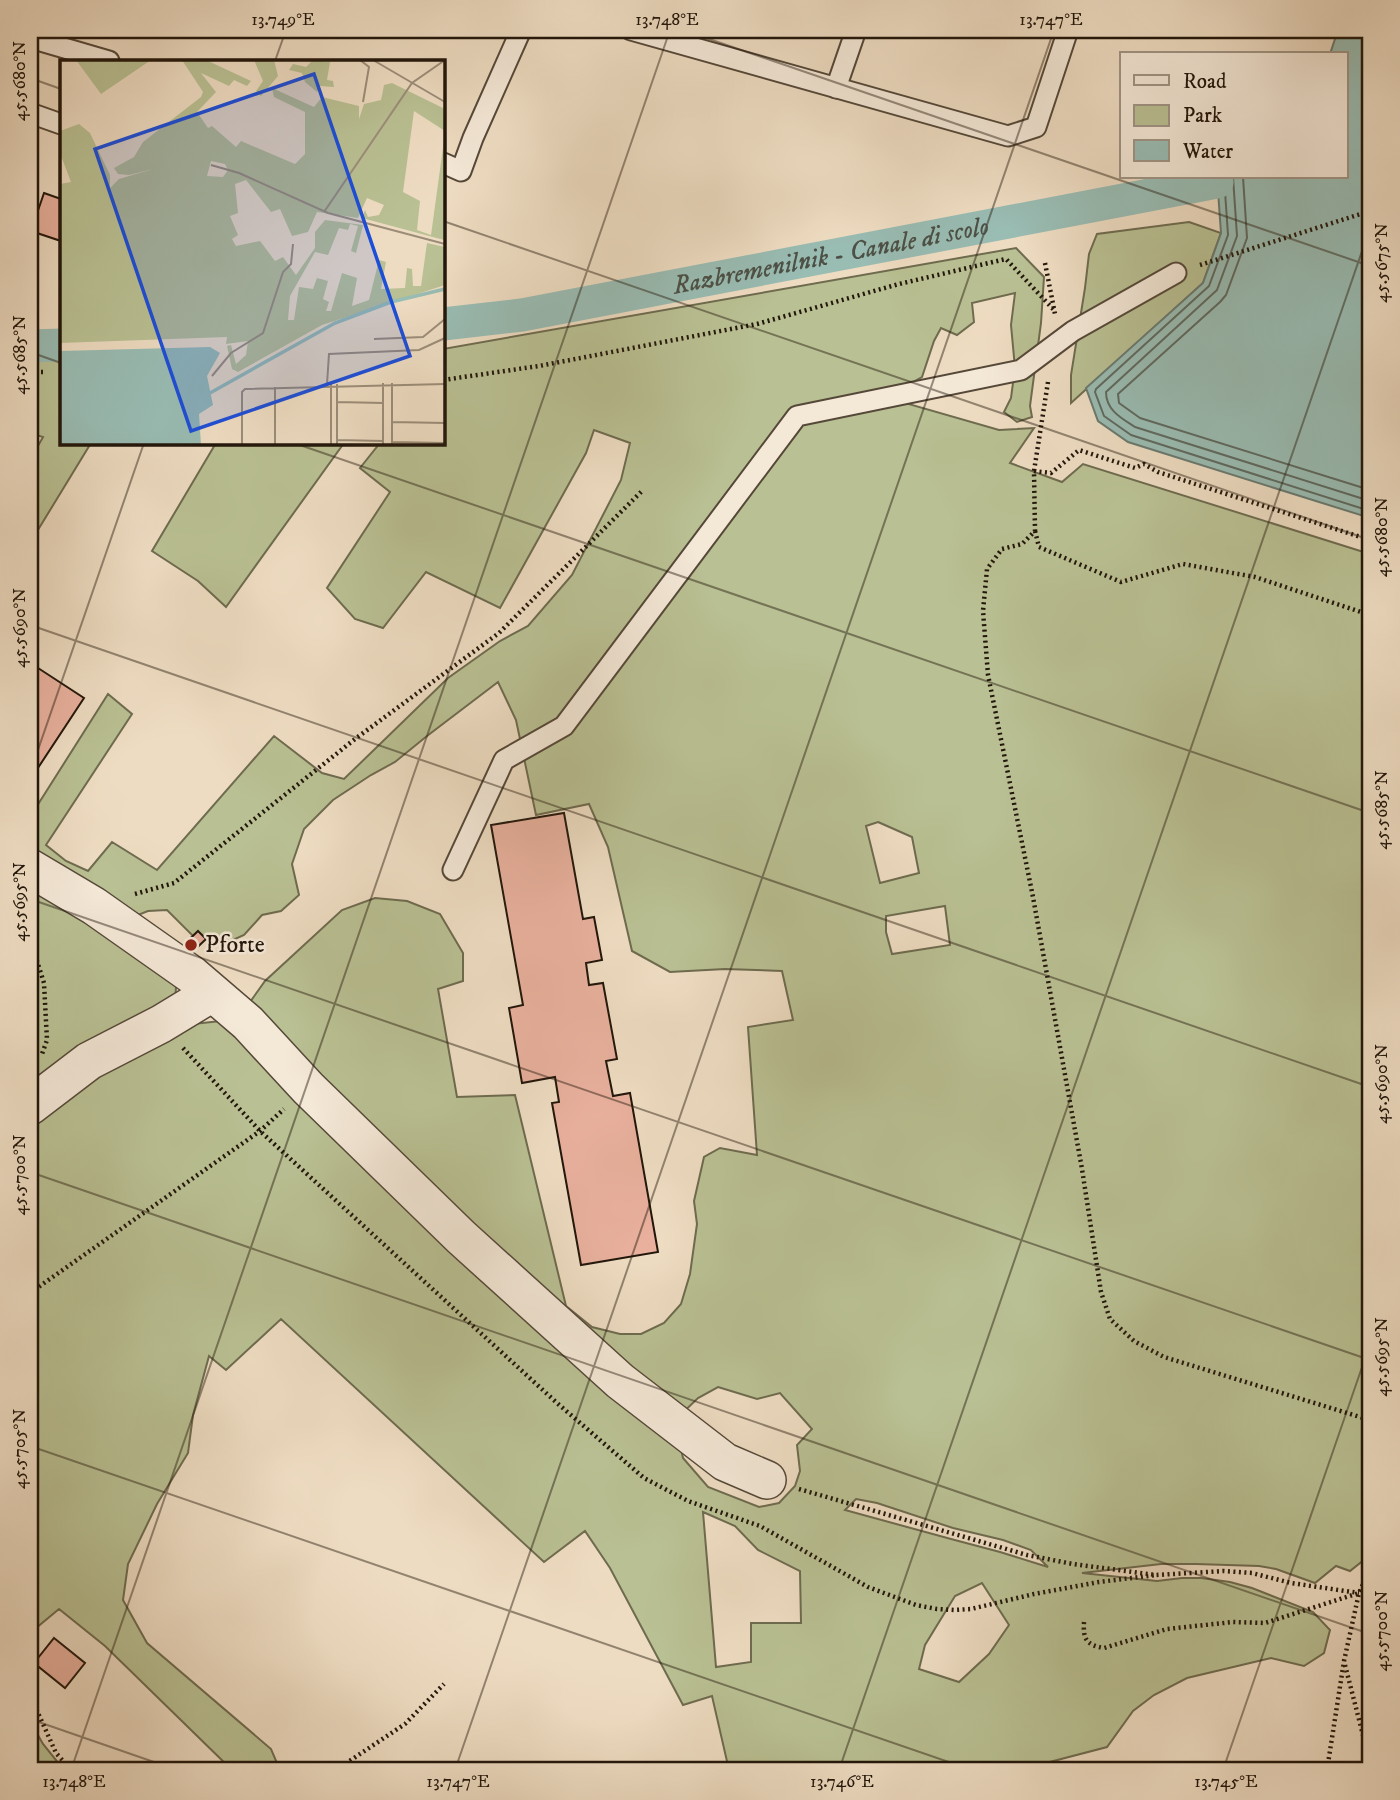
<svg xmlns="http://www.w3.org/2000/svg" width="1400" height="1800" font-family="'IM FELL DW Pica',serif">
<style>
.green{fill:#b9c093;stroke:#6e6b4f;stroke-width:2;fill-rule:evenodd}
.water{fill:#99bcb3;stroke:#697a70;stroke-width:2}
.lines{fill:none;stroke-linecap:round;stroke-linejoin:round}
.shore{stroke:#5e695f;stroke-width:2}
.canal{stroke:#99bcb3;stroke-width:33}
.building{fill:#e8b09d;stroke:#22160b;stroke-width:2}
.lane-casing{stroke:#554839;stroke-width:23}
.street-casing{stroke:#554839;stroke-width:40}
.path{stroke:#22160b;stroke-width:4.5;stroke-dasharray:2 3.5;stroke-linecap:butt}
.lane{stroke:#f4e8d7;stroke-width:19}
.street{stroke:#f4e8d7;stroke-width:37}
.ticks{fill:none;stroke:#22160b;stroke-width:2;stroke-opacity:0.45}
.poi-dot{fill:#8f2418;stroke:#f4e8d7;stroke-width:2.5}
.labels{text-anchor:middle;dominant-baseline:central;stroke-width:5;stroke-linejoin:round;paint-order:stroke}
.poi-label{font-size:24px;fill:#22160b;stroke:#f4e8d7;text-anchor:start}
.water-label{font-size:26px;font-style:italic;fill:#4c5046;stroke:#f4e8d7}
.inset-river{fill:none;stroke:#99bcb3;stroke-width:3.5}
.inset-road{fill:none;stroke:#9c8d79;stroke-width:2}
.view{fill:#1d4ed8;fill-opacity:0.15;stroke:#1d4ed8;stroke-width:3.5}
.inset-edge{fill:none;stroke:#22160b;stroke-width:3.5}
.neatline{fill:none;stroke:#22160b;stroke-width:2.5}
.ticks-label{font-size:18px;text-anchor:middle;fill:#22160b}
</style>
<rect width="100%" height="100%" fill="#eedcc2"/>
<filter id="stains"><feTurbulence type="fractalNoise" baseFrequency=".00286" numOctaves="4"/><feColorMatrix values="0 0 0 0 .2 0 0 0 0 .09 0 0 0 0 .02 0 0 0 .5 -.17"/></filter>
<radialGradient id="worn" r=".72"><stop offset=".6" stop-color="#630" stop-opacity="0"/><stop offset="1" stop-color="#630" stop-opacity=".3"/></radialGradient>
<!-- green -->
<g class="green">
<polygon points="1189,222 1221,233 1203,283 1071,403 1071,375 1085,288 1089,254 1097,234"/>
<path d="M1016,248L1044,277L1041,323L1030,406L1032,417L1017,422L1004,412L1011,398L1015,368L1011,325L1015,293L972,303L974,322L957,335L941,328L934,341L922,377L906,386L898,401L999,430L1034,428L1010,463L1062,482L1083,464L1370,554V1555L1350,1571L1336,1566L1315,1583L1276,1569L1259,1566L1196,1564H1161L1082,1573L1157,1581L1182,1578H1201L1230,1582L1252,1588L1313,1612L1330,1630L1324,1653L1304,1666L1271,1658L1187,1678L1154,1695L1133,1711L1107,1747L1019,1770H729L712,1696L683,1705L610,1568L585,1531L544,1562L281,1319L226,1370L209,1356L193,1415L188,1453L157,1504L128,1564L123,1600L147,1643L271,1749L280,1770H232L105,1646L59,1609L30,1633V893L46,890L159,966L176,987L175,1003L184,1025L221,1021L250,1002L265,981L342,910L375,898L407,901L440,914L463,953V981L438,989L457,1097L515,1095L566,1306L592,1327L620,1334H641L664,1323L681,1304L690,1274L697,1224L694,1201L704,1157L720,1148L757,1155L748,1027L793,1020L782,971L725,969L670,972L632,951L608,847L589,804L536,815L516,720L498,682L427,736L395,762L371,775L333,800L304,829L292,864L299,895L281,911L262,915L244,935L222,945L192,935L167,910L148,911L133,917L30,849V817L108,694L132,714L46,845L66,861L88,871L112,842L157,870L274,736L322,773L344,779L448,678L500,641L528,626L572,575L621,480L630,443L594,430L586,453L500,608L426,572L383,628L355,619L327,588L390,492L360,468L380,443H443V349ZM878,822L912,837L919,873L880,883L866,826ZM945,906L950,945L892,954L886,932V916ZM718,1387L757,1399L780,1393L812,1429L797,1445L800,1471L795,1486L779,1503L759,1507L708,1487L683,1458L675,1420L698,1398ZM856,1499L877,1503L953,1528L1003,1540L1031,1550L1048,1567L1000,1552L951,1539L845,1510ZM703,1512L735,1526L758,1550L800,1571L801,1623H751V1662L716,1667ZM982,1583L1009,1625L989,1654L959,1682L919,1669L925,1645L955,1596Z"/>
<polygon points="61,354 61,443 91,443 30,543 30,460 43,437 30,433 30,355"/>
<polygon points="216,443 344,443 226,607 198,581 152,551"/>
<polygon points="1370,1607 1370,1731 1367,1651 1364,1627"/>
<polygon points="30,1721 43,1744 64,1770 30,1770"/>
</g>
<!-- water -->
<polygon class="water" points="1338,30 1370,30 1370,518 1128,442 1098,421 1086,388 1203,283 1221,233 1217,177 1346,177 1346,54 1330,54"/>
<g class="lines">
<!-- shore -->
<g class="shore">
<polyline points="1224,177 1228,235 1209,286 1096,389 1095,392 1104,416 1131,435 1370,511"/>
<path d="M1233,177L1237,236L1217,290L1106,392C1106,410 1121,418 1135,427L1370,501"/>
<polyline points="1243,177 1247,238 1226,295 1220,302 1118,394 1119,403 1140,418 1370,490"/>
</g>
<!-- canal -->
<g class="canal">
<path id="s1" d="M443,324L522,315L1217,182"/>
<polyline points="30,346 61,345"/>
</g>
</g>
<!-- building -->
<g class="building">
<polygon points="44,193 61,199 61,241 31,231"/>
<polygon points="38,668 84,698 30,780 30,680"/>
<polygon points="564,813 583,919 594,917 602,960 586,963 589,985 603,983 617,1059 606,1061 613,1096 630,1093 658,1252 581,1265 552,1103 559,1102 555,1077 522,1083 509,1008 523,1005 491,825"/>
<polygon points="198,931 206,939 184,960 176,952"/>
<polygon points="54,1638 85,1663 65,1688 34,1663"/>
</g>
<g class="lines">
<!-- lane casing -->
<g class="lane-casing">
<g id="lane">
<polyline points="631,30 1008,136 1036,127 1068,30"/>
<polyline points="30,38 109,61"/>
<polyline points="836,88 856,30"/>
<polyline points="30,113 61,124"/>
<polyline points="443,163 461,171 473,138 521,30"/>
<polyline points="453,870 504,760 564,726 797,416 1021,370 1073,331 1176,273"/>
</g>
</g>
<!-- street casing -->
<g class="street-casing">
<g id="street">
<polyline points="30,868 94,906 192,975 248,1023 308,1088 461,1237 620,1381 725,1462 767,1480"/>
<polyline points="30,1106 89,1061 161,1024 212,993"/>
</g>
</g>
<!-- path -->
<g class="path">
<polyline points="1045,263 1055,314"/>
<polyline points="1200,265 1370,211"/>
<polyline points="30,372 44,372"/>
<polyline points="443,380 539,366 757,324 899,284 1006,259 1054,310"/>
<polyline points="1048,382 1034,471 1035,531 1022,544 1002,549 987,569 983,611 988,675 1033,897 1082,1169 1101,1292 1110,1319 1134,1341 1164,1357 1370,1420"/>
<polyline points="1034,471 1051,473 1079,450 1135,468 1144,464 1158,472 1370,540"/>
<polyline points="1035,531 1039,547 1121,582 1183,564 1255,577 1370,615"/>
<polyline points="135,894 174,883 355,739 499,633 643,490"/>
<polyline points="30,939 44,983 47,1040 42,1054"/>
<polyline points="183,1048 260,1131 557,1403 644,1478 688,1501 760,1526 868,1587 916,1605 937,1609 954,1610 971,1609 1034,1594 1099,1582 1156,1575"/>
<polyline points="30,1293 260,1131 284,1109"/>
<polyline points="799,1489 1027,1555 1073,1564 1156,1575 1224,1571 1252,1573 1291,1583 1359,1593"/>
<path d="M1084,1622C1083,1639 1086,1645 1104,1648L1167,1629L1233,1622L1265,1623L1359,1593L1370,1580"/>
<polyline points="1345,1665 1364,1739 1367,1770"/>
<polyline points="30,1701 34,1704 56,1753 71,1770"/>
<polyline points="336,1770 405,1724 444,1684"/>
<polyline points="1327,1770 1344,1661 1359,1593 1370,1569"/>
</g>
<!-- lane -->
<use href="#lane" class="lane"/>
<!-- street -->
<use href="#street" class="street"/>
</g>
<!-- ticks -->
<path class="ticks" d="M683,30L1370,266M275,61L286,30M30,78L61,89M443,221L1370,540M30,352L61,363M294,443L1370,813M30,625L1370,1087M30,773L144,443M30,899L1370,1360M30,1172L1370,1634M30,1446L972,1770M30,1719L177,1770M71,1770L670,30M455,1770L1054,30M839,1770L1370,228M1223,1770L1370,1344"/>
<!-- markers -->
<circle class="poi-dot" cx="191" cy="945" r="7"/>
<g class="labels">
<!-- poi labels -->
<g class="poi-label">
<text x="205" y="945">Pforte</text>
</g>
<!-- water labels -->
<g class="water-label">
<text stroke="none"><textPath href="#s1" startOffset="394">Razbremenilnik - Canale di scolo</textPath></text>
</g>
</g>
<!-- overview -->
<g transform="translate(60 60)">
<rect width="385" height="385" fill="#eedcc2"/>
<path d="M16,0H91L41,34ZM122,0H146L191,21L187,26L174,20L169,26L141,13L156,32L137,52L148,68L152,66L176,87L181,81L235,104L245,94V52L214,37L212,28L254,47L262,37L299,46V59L304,44L321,40L324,25L332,23L385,49V71L354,51L343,132L360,141L357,170L371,175L385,73L384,180L302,158L305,150L308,157L319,155L324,145L307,138L298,158L257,152L248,172L232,176L220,149L211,152L186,120L175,124L178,153L170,156L178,175L172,179L176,186L200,181L215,201L223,197L236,215L255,188V172L265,160L303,165L296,193L291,191L298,166L290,164L288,170L279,168L268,195L255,192L230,236L228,260H234L239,227L253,229L257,218L268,221L263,239L269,242L266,251H271L282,213L297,218L292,246L309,240L319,200L326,202L321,229L345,228L347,208L352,209L353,226H361L367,183L385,187V225L262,265L178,312L172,309L167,286L171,285L176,304L186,295L188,281L166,284L167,277L0,283V124L11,122L0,93V71L19,64L30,73L50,115V128L59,119L93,109L69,115L58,114L54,108L74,97L83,82L141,37L143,32ZM151,101L165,104L168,110L163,117L147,116ZM194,0H214L218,16L201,36L196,31L203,21ZM253,0L270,2L267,20L273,21L274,27L260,26L257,32L245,22L242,13L229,10L233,4L246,7Z" fill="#b9c093" fill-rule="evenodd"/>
<path d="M150,287L160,293L147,316L153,345L139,354L141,385H0V291Z" fill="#99bcb3"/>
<path class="inset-river" d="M150,333L275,263L331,242L385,229"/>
<path class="inset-road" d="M300,0L309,7L303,42M313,0L385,42M151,105L179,113L268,153L385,184M264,152L352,23L385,0M314,279L363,277L385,259M152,316L171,293L203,273L223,212L231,204L233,184M332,323V385M267,324L269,294L359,290L385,278M271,324V385M277,324V385M215,327V385M277,342L323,343M332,362L385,363M277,380L323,381M332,382L385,383M182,385V332L185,329L385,324M323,385V323"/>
<path class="view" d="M254,14L350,296L131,371L35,89Z"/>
<rect width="385" height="385" class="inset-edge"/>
</g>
<!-- margin -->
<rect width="1400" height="1800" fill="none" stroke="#eedcc2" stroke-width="77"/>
<!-- legend -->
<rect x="1120" y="52" width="228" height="126" fill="#f4e8d7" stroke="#a09485" stroke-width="2"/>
<rect x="1134" y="75" width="35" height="10" fill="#f4e8d7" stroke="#a09485" stroke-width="2"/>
<text x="1183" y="88" font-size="21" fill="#22160b">Road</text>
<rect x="1134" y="105" width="35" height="21" fill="#b9c093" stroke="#a09485" stroke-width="2"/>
<text x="1183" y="122" font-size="21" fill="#22160b">Park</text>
<rect x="1134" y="140" width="35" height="21" fill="#99bcb3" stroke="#a09485" stroke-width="2"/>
<text x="1183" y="158" font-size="21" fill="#22160b">Water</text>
<rect x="38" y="38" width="1324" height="1724" class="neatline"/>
<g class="ticks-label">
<text x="283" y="25">13.749°E</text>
<text x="667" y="25">13.748°E</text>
<text x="1051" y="25">13.747°E</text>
<text transform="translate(19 81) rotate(-90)" y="6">45.5680°N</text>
<text transform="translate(1381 263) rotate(-90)" y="6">45.5675°N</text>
<text transform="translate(19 355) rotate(-90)" y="6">45.5685°N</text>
<text transform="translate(1381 537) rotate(-90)" y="6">45.5680°N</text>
<text transform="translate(19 628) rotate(-90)" y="6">45.5690°N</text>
<text transform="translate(1381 810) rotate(-90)" y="6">45.5685°N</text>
<text transform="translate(19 902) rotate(-90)" y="6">45.5695°N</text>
<text transform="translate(1381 1084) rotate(-90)" y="6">45.5690°N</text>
<text transform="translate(19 1175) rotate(-90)" y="6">45.5700°N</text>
<text transform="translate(1381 1357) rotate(-90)" y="6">45.5695°N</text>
<text transform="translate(19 1449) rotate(-90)" y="6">45.5705°N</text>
<text transform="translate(1381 1631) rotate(-90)" y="6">45.5700°N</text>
<text x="74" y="1787">13.748°E</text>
<text x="458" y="1787">13.747°E</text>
<text x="842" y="1787">13.746°E</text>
<text x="1226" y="1787">13.745°E</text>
</g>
<rect width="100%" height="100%" filter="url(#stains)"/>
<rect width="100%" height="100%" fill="url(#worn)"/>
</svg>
